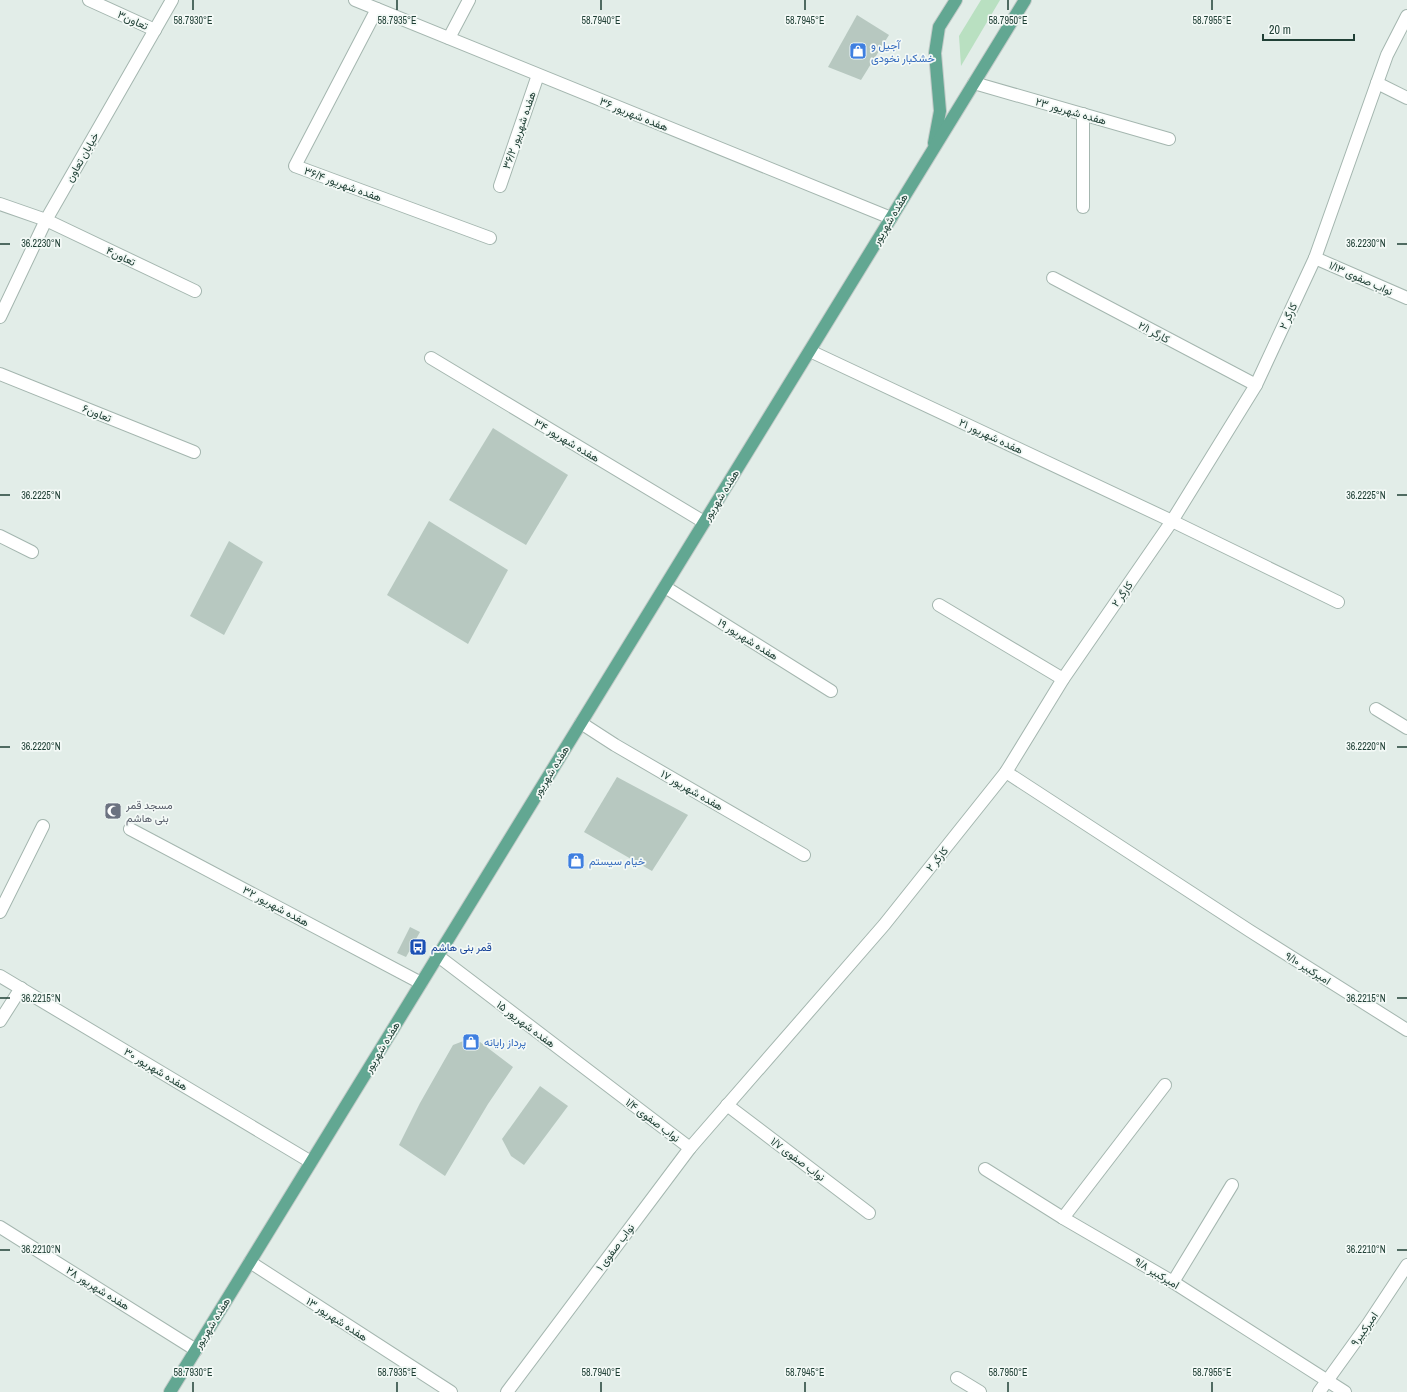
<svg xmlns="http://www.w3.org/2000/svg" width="1407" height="1392" font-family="'Archivo Narrow',Vazirmatn,sans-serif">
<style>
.green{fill:#b9e0c1}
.building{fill:#b7c8c0}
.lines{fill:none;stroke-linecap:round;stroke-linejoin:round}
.minor-casing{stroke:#a4b6af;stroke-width:14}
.major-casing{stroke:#c1cac7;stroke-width:14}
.minor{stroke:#fff;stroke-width:12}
.major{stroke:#62a792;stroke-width:12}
.ticks{fill:none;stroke:#204036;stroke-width:1.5}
.labels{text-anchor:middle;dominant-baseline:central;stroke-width:3.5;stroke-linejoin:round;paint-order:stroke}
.street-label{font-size:11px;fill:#204036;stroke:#f3f9f6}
.shop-label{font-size:11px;fill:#366cbe;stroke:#f3f9f6;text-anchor:start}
.worship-label{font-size:11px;fill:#5b616d;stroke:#f3f9f6;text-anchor:start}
.transit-label{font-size:11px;fill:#164399;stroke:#f3f9f6;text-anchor:start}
.ticks-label{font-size:10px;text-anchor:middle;fill:#204036;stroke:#f3f9f6;stroke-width:3.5;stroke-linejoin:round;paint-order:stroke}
</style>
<rect width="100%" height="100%" fill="#e2ede8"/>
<!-- green -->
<polygon class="green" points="981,0 1000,0 961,66 959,36"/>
<!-- building -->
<g class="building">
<polygon points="857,15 889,35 861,80 828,67"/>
<polygon points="493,428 568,475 526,545 449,500"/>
<polygon points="429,521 508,570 468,644 387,595"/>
<polygon points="229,541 263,562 224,635 190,616"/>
<polygon points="617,777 688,815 652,871 584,832"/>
<polygon points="410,927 420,932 406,957 397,953"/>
<polygon points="466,1040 480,1042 513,1067 488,1104 445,1176 399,1145 420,1103 453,1045"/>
<polygon points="540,1086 568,1106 524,1165 511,1156 502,1139"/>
</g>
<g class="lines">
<!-- minor casing -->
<g class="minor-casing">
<g id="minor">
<polyline points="89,0 155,30"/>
<polyline points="355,0 891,218"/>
<polyline points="377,9 295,166 490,238"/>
<polyline points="449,38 469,0"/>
<polyline points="974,83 1169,139"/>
<polyline points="1377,83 1407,98"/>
<polyline points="1083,114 1083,207"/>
<polyline points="500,186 538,75"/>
<polyline points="0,204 46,220 195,291"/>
<polyline points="1315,258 1407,298"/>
<polyline points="1053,278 1256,385"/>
<polyline points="0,317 46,220 172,0"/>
<polyline points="810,351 1172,521 1338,602"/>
<polyline points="431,358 704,522"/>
<polyline points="0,374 194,452"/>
<polyline points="0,536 32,552"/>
<polyline points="665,587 831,691"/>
<polyline points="939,605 1063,679"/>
<polyline points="1376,709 1407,728"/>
<polyline points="581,723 615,745 804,855"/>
<polyline points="1006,772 1250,931 1407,1030"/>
<polyline points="130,829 421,983"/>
<polyline points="0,912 43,826"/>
<polyline points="438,956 690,1148"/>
<polyline points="0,976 311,1162"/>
<polyline points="0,1021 21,988"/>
<polyline points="727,1105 869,1213"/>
<polyline points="985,1169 1063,1218 1173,1282 1345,1392"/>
<polyline points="1063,1218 1165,1085"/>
<polyline points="0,1227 196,1350"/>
<polyline points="250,1262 451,1392"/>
<polyline points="1173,1282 1232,1185"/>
<polyline points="957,1378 980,1392"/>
<polyline points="507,1392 690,1148 884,925 1006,772 1063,679 1172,521 1256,385 1315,258 1377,83 1387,55 1407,16"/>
<polyline points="1319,1392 1368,1324 1407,1265"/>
</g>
</g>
<!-- major casing -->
<g class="major-casing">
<g id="major">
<polyline points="934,143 940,111 935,53 939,27 956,0"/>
<polyline points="170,1392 1025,0"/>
</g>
</g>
<!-- minor -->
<use href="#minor" class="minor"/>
<!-- major -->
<use href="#major" class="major"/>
</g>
<!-- ticks -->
<path class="ticks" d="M193,0V10M397,0V10M601,0V10M805,0V10M1008,0V10M1212,0V10M0,244H10M1397,244H1407M0,495H10M1397,495H1407M0,747H10M1397,747H1407M0,998H10M1397,998H1407M0,1250H10M1397,1250H1407M193,1382V1392M397,1382V1392M601,1382V1392M805,1382V1392M1008,1382V1392M1212,1382V1392"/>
<!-- icons -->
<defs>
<g id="shop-square" transform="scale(0.9)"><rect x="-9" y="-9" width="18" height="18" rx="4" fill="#3f7fe0" stroke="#f3f9f6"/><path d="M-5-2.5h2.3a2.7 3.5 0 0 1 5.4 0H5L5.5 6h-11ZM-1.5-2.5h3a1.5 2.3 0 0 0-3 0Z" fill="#fff"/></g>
<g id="mosque-square" transform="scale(0.9)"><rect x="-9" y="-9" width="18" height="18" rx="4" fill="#6b7280" stroke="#f3f9f6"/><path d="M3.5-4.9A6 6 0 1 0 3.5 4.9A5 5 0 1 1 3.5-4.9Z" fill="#fff"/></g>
<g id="bus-square" transform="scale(0.9)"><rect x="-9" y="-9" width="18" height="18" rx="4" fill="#1a4fb4" stroke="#f3f9f6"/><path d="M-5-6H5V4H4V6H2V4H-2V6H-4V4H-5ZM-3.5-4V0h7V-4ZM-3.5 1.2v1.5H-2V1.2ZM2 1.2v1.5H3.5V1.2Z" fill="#fff"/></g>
</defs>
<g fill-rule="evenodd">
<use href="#shop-square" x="858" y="51"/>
<use href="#mosque-square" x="113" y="811"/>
<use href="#shop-square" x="576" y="861"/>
<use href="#bus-square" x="418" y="947"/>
<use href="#shop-square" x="471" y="1042"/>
</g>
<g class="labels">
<!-- street labels -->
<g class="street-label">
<text transform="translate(133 20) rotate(24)">تعاون۳</text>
<text transform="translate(1071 111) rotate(16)">هفده شهریور ۲۳</text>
<text transform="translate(634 114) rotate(22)">هفده شهریور ۳۶</text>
<text transform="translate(519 130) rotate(-71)">هفده شهریور ۳۶/۲</text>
<text transform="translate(82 157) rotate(-60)">خیابان تعاون</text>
<text transform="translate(343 184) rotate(20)">هفده شهریور ۳۶/۴</text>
<text transform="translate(890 219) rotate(-59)">هفده شهریور</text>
<text transform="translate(121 256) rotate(25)">تعاون۴</text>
<text transform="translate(1361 278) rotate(24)">نواب صفوی ۱/۱۳</text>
<text transform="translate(1288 316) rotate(-65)">کارگر ۲</text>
<text transform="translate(1154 332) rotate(28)">کارگر ۲/۱</text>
<text transform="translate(97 413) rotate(22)">تعاون۶</text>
<text transform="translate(991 436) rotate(25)">هفده شهریور ۲۱</text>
<text transform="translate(567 440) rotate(31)">هفده شهریور ۳۴</text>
<text transform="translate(721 495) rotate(-58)">هفده شهریور</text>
<text transform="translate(1122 594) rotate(-55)">کارگر ۲</text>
<text transform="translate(748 639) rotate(32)">هفده شهریور ۱۹</text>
<text transform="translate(551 771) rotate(-58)">هفده شهریور</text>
<text transform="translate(692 790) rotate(30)">هفده شهریور ۱۷</text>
<text transform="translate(937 859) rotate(-51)">کارگر ۲</text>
<text transform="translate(276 906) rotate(28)">هفده شهریور ۳۲</text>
<text transform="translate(1308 968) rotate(32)">امیرکبیر ۹/۱۰</text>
<text transform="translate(526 1024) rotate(37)">هفده شهریور ۱۵</text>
<text transform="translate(382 1047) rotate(-59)">هفده شهریور</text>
<text transform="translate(156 1069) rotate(31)">هفده شهریور ۳۰</text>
<text transform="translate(653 1120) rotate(37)">نواب صفوی ۱/۴</text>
<text transform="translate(798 1159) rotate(37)">نواب صفوی ۱/۷</text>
<text transform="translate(615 1247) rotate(-53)">نواب صفوی ۱</text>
<text transform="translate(1157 1273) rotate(31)">امیرکبیر ۹/۸</text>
<text transform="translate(98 1288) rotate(32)">هفده شهریور ۲۸</text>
<text transform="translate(337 1319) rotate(33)">هفده شهریور ۱۳</text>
<text transform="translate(212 1323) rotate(-58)">هفده شهریور</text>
<text transform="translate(1364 1329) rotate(-55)">امیرکبیر۹</text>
</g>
<!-- shop labels -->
<g class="shop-label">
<text x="871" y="45">آجیل و<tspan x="871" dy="13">خشکبار نخودی</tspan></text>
<text x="589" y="861">خیام سیستم</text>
<text x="484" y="1042">پرداز رایانه</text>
</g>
<!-- worship labels -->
<g class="worship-label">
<text x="126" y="805">مسجد قمر<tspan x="126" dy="13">بنی هاشم</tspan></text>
</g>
<!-- transit labels -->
<g class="transit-label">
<text x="431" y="947">قمر بنی هاشم</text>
</g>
</g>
<g class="ticks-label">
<text x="193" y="24">58.7930°E</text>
<text x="397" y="24">58.7935°E</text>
<text x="601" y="24">58.7940°E</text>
<text x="805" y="24">58.7945°E</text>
<text x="1008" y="24">58.7950°E</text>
<text x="1212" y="24">58.7955°E</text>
<text x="41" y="247">36.2230°N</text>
<text x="1366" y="247">36.2230°N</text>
<text x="41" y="499">36.2225°N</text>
<text x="1366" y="499">36.2225°N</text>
<text x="41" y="750">36.2220°N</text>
<text x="1366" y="750">36.2220°N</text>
<text x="41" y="1002">36.2215°N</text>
<text x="1366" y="1002">36.2215°N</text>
<text x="41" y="1253">36.2210°N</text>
<text x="1366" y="1253">36.2210°N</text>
<text x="193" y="1376">58.7930°E</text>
<text x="397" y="1376">58.7935°E</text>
<text x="601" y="1376">58.7940°E</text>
<text x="805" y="1376">58.7945°E</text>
<text x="1008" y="1376">58.7950°E</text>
<text x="1212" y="1376">58.7955°E</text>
</g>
<!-- scale -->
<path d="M1263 34v6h91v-6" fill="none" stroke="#204036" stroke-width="2"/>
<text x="1269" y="34" font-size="12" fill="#204036" stroke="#f3f9f6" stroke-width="3" paint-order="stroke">20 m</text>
</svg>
